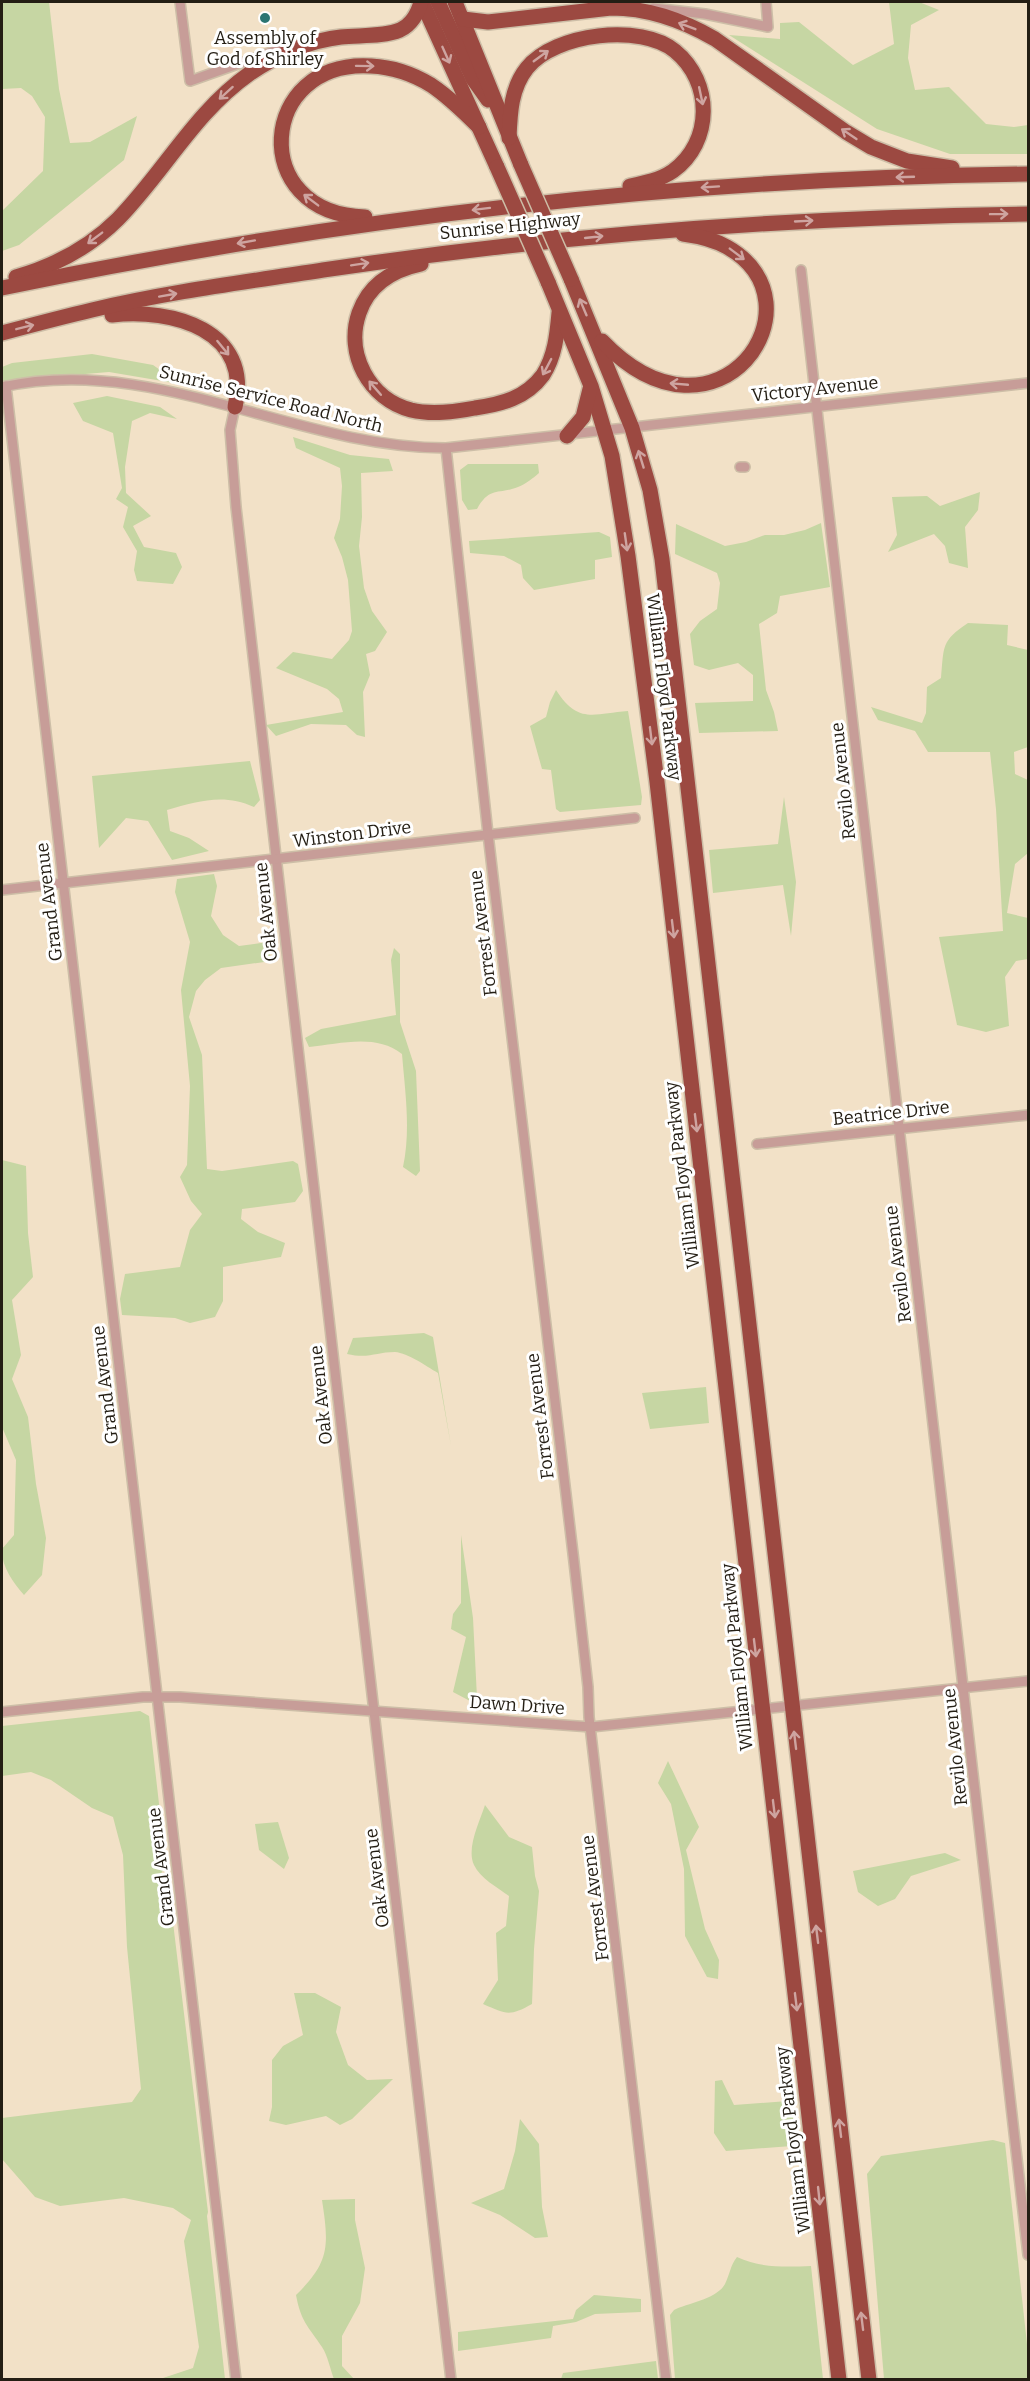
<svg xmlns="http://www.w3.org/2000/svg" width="1030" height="2381" font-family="Bitter,serif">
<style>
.green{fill:#c6d6a3}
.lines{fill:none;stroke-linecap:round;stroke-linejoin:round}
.minor-casing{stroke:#cdbea7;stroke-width:12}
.highway-casing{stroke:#cdbea7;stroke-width:18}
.minor{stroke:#c79d98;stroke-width:9}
.highway{stroke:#9c4941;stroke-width:15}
.highway-bridge-casing{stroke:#cdbea7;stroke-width:18;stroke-linecap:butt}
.highway-bridge{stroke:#9c4941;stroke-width:15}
.oneway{stroke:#cea4a0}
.poi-dot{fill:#2c7572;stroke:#fff;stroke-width:2}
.labels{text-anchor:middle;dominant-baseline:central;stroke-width:6;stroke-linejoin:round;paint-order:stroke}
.poi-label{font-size:18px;fill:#241e14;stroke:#fff}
.street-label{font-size:18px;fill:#241e14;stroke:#fff}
</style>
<rect width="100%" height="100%" fill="#f2e1c7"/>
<!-- green -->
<g class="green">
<polygon points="2,2 49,2 59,89 70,143 90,142 137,116 124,160 19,245 2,251 2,211 43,171 45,117 32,96 21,88 2,89"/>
<polygon points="889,2 919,2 939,10 911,25 908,58 915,90 949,87 986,124 1014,127 1028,125 1028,154 950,154 877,129 729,35 780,39 780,23 799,22 853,65 894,44"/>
<polygon points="92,354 153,365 180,384 109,372 2,381 2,367 12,363"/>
<polygon points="107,396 160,407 177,419 150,413 132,421 125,467 126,493 151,516 133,526 144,547 176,553 182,567 173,584 137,581 134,570 137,551 123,527 128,507 116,499 122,488 113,433 83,421 73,403"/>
<polygon points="293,437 350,455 389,459 393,471 361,473 362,517 359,546 364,588 372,611 387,632 375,651 366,654 370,675 363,692 365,737 357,735 346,725 311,724 276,736 266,725 343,712 339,699 327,689 276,668 293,652 332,659 349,640 352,631 348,580 342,557 334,538 340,519 342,486 340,468 296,448"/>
<path d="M468,464H538L539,473C533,478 526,484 518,487C498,495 490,486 477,509L468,510L462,500L460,470Z"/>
<polygon points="980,492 978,510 965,527 968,568 949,563 945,546 934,534 888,552 897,535 892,497 927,496 940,506"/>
<polygon points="821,523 830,587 780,596 777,613 759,624 766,690 774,712 778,731 699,733 695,703 753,701 753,675 738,663 709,670 694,665 690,634 700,621 717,609 720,583 717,573 675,554 676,524 725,546 746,542 765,535 784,535 805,530"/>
<polygon points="599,532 610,537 612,557 595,560 595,579 534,590 523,578 521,565 504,556 470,553 469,541"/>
<path d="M968,623L1008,625L1007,645L1028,650V747L1014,752L1015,774L1028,780V853L1015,864L1007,913L1028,918V959L1016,961L1005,977L1009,1026L986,1032L957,1025L939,937L1003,931L996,809L990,752H928L915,731L878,720L871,707L922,723L926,713L927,687L941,678C944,646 941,641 968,623Z"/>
<path d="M556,690C578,724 592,714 628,711L642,797L641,805L560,812L556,809L551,770L542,769L530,726L546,717L550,702Z"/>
<path d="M250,761L260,800L254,807C224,793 198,801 167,810L170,831L189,838L209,851L172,860L148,821L126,818L99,848L92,776Z"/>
<polygon points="784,797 796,882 791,936 783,885 713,893 709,850 778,844"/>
<polygon points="214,874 217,886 211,916 223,935 239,946 268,942 271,961 221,968 205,980 196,991 189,1017 202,1055 207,1169 222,1171 293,1161 298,1164 303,1191 295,1202 242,1209 241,1219 258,1232 285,1243 281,1257 223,1267 223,1301 215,1317 190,1323 175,1318 122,1315 120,1299 125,1274 180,1267 190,1230 202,1214 191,1201 180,1177 187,1165 190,1086 181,990 190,942 175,892 177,879"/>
<path d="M394,948L400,954V1022L416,1071L420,1171L416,1176L403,1167C411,1130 405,1091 402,1054C376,1033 339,1044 309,1047L305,1038L321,1029L396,1015L391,960Z"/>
<path d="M2,1160L26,1166L28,1233L33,1277L12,1300L21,1355L12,1379L28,1417L36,1484L46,1538L42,1575L24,1595C13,1582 1,1566 2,1549L14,1535L16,1460L2,1427Z"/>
<path d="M424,1333L433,1337L451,1446L438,1373C426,1366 408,1353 395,1352C376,1352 369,1359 347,1354L353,1338Z"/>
<polygon points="706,1387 709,1423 650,1429 642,1393"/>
<polygon points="461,1535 473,1618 477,1698 470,1701 453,1692 466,1637 451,1629 453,1614 461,1603"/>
<polygon points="140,1711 149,1716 150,1725 166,1865 159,1877 168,1881 208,2212 207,2216 225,2379 160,2379 193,2368 199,2347 184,2241 191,2220 173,2208 124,2198 60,2206 35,2197 2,2159 2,2118 132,2102 141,2089 127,1947 123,1855 113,1817 92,1808 51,1780 31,1772 2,1776 2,1726"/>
<polygon points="668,1761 699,1827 686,1850 705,1929 719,1960 718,1979 707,1977 685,1936 684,1869 671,1804 658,1783"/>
<path d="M485,1805L509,1837L532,1847L535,1876L539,1891L534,1949L532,2004C509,2017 506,2014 483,2004L498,1980L496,1933L506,1926L509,1896C498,1888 480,1878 474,1865C466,1848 480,1821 485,1805Z"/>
<polygon points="278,1822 289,1858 284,1869 259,1850 255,1824"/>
<polygon points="945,1853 961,1860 911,1876 895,1899 878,1906 858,1892 853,1871"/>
<polygon points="294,1993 315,1993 341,2007 336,2032 348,2065 367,2080 393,2079 352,2119 340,2125 326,2116 286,2125 269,2121 272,2107 272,2060 283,2046 303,2035"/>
<polygon points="722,2080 734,2105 788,2101 792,2109 797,2141 792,2146 726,2151 714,2133 715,2081"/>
<polygon points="520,2119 539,2144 542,2207 548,2237 535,2238 500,2215 471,2203 504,2189 515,2151"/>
<polygon points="993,2140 1005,2143 1028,2353 1028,2379 884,2379 867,2174 881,2156"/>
<path d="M355,2199V2220L365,2268L360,2303L342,2336V2366L354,2379H334C330,2369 328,2356 322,2347C308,2326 301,2322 296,2295C330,2262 329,2246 322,2200Z"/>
<path d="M737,2257C760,2268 785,2267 811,2266L823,2379H675L670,2315L674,2310C688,2303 717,2299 725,2284C730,2274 730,2266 737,2257Z"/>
<polygon points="594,2295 641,2299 641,2312 595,2314 576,2322 553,2326 551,2338 458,2351 458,2332 573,2319 576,2310"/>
<polygon points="656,2361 658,2379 561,2379 563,2373"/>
</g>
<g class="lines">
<!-- minor casing -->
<g class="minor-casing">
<g id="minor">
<polyline points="180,2 190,81 280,49"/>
<polyline points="653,8 705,14 768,27 766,2"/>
<polyline points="801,270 1028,2255"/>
<polyline points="6,386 236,2380"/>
<path d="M2,387C155,353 295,448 446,448L1028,383"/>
<path d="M235,407L230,430L236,507L360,1590C388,1853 423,2116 451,2380"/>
<polyline points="446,448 488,834 574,1562 588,1687 589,1717 666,2380"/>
<polyline points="740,467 745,467"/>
<polyline points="2,890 635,818"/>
<polyline points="757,1144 1028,1115"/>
<polyline points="2,1712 143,1697 180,1697 591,1727 1028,1681"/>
</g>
</g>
<!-- highway casing -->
<g class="highway-casing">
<g id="highway">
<polyline points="422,2 497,167"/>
<polyline points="438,2 473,79 488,100"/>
<polyline points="455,2 521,165"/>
<path d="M463,19L488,22L611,8C647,8 684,21 715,39L846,132L871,147L907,161L952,168"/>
<path d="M509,138C510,113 511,88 527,68C555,33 641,23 675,51C713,82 713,142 673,171C660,180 645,183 630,186"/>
<path d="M365,217C247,214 258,59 371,66C391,67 413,74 431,85C449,97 464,112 479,127"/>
<path d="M421,264C393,270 369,284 359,313C345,354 369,399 411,410C432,415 454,412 475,408C502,404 526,398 543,375C555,356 557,335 559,313"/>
<path d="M16,277C54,266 90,247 118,219C164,172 195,112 249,74C277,55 307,41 341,37C359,35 383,37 400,30C411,25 418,13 421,2"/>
<polyline points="571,279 632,428 650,490 662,559 869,2380"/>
<polyline points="548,282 591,386 612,456 628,556 657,782 839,2380"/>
<path d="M2,288C340,218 682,178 1028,174"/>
<path d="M112,315C172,308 253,330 235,407"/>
<path d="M2,333C32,325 62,317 92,310C168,292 246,282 323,270C557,235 792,217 1028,214"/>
<path d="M602,341C718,462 827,303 727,247C713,239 698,236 683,234"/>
<polyline points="567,436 583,417 590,389"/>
</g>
</g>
<!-- minor -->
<use href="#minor" class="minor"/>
<!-- highway -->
<use href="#highway" class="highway"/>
<!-- highway-bridge casing -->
<g class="highway-bridge-casing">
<g id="highway-bridge">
<polyline points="521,165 571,279"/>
<polyline points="497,167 548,282"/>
</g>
</g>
<!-- highway-bridge -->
<use href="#highway-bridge" class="highway-bridge"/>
</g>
<!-- one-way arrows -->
<defs><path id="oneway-shaft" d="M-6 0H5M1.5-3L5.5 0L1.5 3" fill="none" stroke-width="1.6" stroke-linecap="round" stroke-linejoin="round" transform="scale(1.5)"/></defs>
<g class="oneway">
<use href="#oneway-shaft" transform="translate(687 26) rotate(-159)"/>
<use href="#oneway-shaft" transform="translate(446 55) rotate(66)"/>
<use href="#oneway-shaft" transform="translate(541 56) rotate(-36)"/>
<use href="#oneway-shaft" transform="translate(365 66) rotate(1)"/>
<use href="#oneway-shaft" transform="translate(226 93) rotate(138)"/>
<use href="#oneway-shaft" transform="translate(701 96) rotate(78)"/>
<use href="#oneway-shaft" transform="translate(849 134) rotate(-146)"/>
<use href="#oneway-shaft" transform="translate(905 177) rotate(178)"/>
<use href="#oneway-shaft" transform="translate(710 187) rotate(176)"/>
<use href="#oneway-shaft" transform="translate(311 200) rotate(-143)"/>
<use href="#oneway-shaft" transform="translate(481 209) rotate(173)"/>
<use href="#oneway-shaft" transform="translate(999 214) rotate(-1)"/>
<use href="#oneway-shaft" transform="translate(804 221) rotate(-3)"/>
<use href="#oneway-shaft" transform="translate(594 237) rotate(-6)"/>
<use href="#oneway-shaft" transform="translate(95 238) rotate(143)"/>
<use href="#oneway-shaft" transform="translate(246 242) rotate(170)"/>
<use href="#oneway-shaft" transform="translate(737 254) rotate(37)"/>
<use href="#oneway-shaft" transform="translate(360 264) rotate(-9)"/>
<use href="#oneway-shaft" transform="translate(168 295) rotate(-10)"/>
<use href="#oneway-shaft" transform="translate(583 307) rotate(-113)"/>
<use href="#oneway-shaft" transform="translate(25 327) rotate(-14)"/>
<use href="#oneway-shaft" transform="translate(223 348) rotate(51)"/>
<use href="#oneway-shaft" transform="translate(547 367) rotate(118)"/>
<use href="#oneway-shaft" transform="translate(679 384) rotate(-175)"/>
<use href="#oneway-shaft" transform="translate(375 388) rotate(-131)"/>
<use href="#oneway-shaft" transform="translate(641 459) rotate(-107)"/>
<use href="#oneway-shaft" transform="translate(626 542) rotate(82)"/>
<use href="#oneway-shaft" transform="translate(651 736) rotate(83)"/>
<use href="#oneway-shaft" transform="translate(673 929) rotate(83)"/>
<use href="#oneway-shaft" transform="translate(696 1123) rotate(83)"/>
<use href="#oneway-shaft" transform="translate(755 1648) rotate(83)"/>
<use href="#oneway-shaft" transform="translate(795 1740) rotate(-97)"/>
<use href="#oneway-shaft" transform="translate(774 1809) rotate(83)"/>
<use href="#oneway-shaft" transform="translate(817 1934) rotate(-97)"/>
<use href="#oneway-shaft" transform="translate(796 2002) rotate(83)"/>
<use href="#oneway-shaft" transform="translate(840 2128) rotate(-97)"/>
<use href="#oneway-shaft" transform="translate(819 2196) rotate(84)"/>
<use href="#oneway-shaft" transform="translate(862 2321) rotate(-97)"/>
</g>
<!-- markers -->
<circle class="poi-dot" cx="265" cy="18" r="6"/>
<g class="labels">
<!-- poi labels -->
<g class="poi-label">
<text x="265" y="38">Assembly of<tspan x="265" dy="21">God of Shirley</tspan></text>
</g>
<!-- street labels -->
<g class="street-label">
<text transform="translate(510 226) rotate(-6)">Sunrise Highway</text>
<text transform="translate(815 389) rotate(-6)">Victory Avenue</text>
<text transform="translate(271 399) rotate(14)">Sunrise Service Road North</text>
<text transform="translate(664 687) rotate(83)">William Floyd Parkway</text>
<text transform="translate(843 781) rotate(-96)">Revilo Avenue</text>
<text transform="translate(352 834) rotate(-7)">Winston Drive</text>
<text transform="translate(49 902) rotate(-97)">Grand Avenue</text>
<text transform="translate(266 912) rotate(-96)">Oak Avenue</text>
<text transform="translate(483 933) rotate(-97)">Forrest Avenue</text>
<text transform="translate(891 1113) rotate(-6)">Beatrice Drive</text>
<text transform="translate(682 1175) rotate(-97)">William Floyd Parkway</text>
<text transform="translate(898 1264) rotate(-97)">Revilo Avenue</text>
<text transform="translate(105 1385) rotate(-97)">Grand Avenue</text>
<text transform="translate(321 1395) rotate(-96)">Oak Avenue</text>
<text transform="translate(540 1416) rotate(-97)">Forrest Avenue</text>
<text transform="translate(737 1657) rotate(-96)">William Floyd Parkway</text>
<text transform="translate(517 1705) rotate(4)">Dawn Drive</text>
<text transform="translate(955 1747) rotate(-96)">Revilo Avenue</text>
<text transform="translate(161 1867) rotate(-97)">Grand Avenue</text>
<text transform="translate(377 1878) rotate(-97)">Oak Avenue</text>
<text transform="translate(595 1898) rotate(-97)">Forrest Avenue</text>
<text transform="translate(793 2140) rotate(-97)">William Floyd Parkway</text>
</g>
</g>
<!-- border -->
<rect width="1030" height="2381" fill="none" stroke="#241e14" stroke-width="6"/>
</svg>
